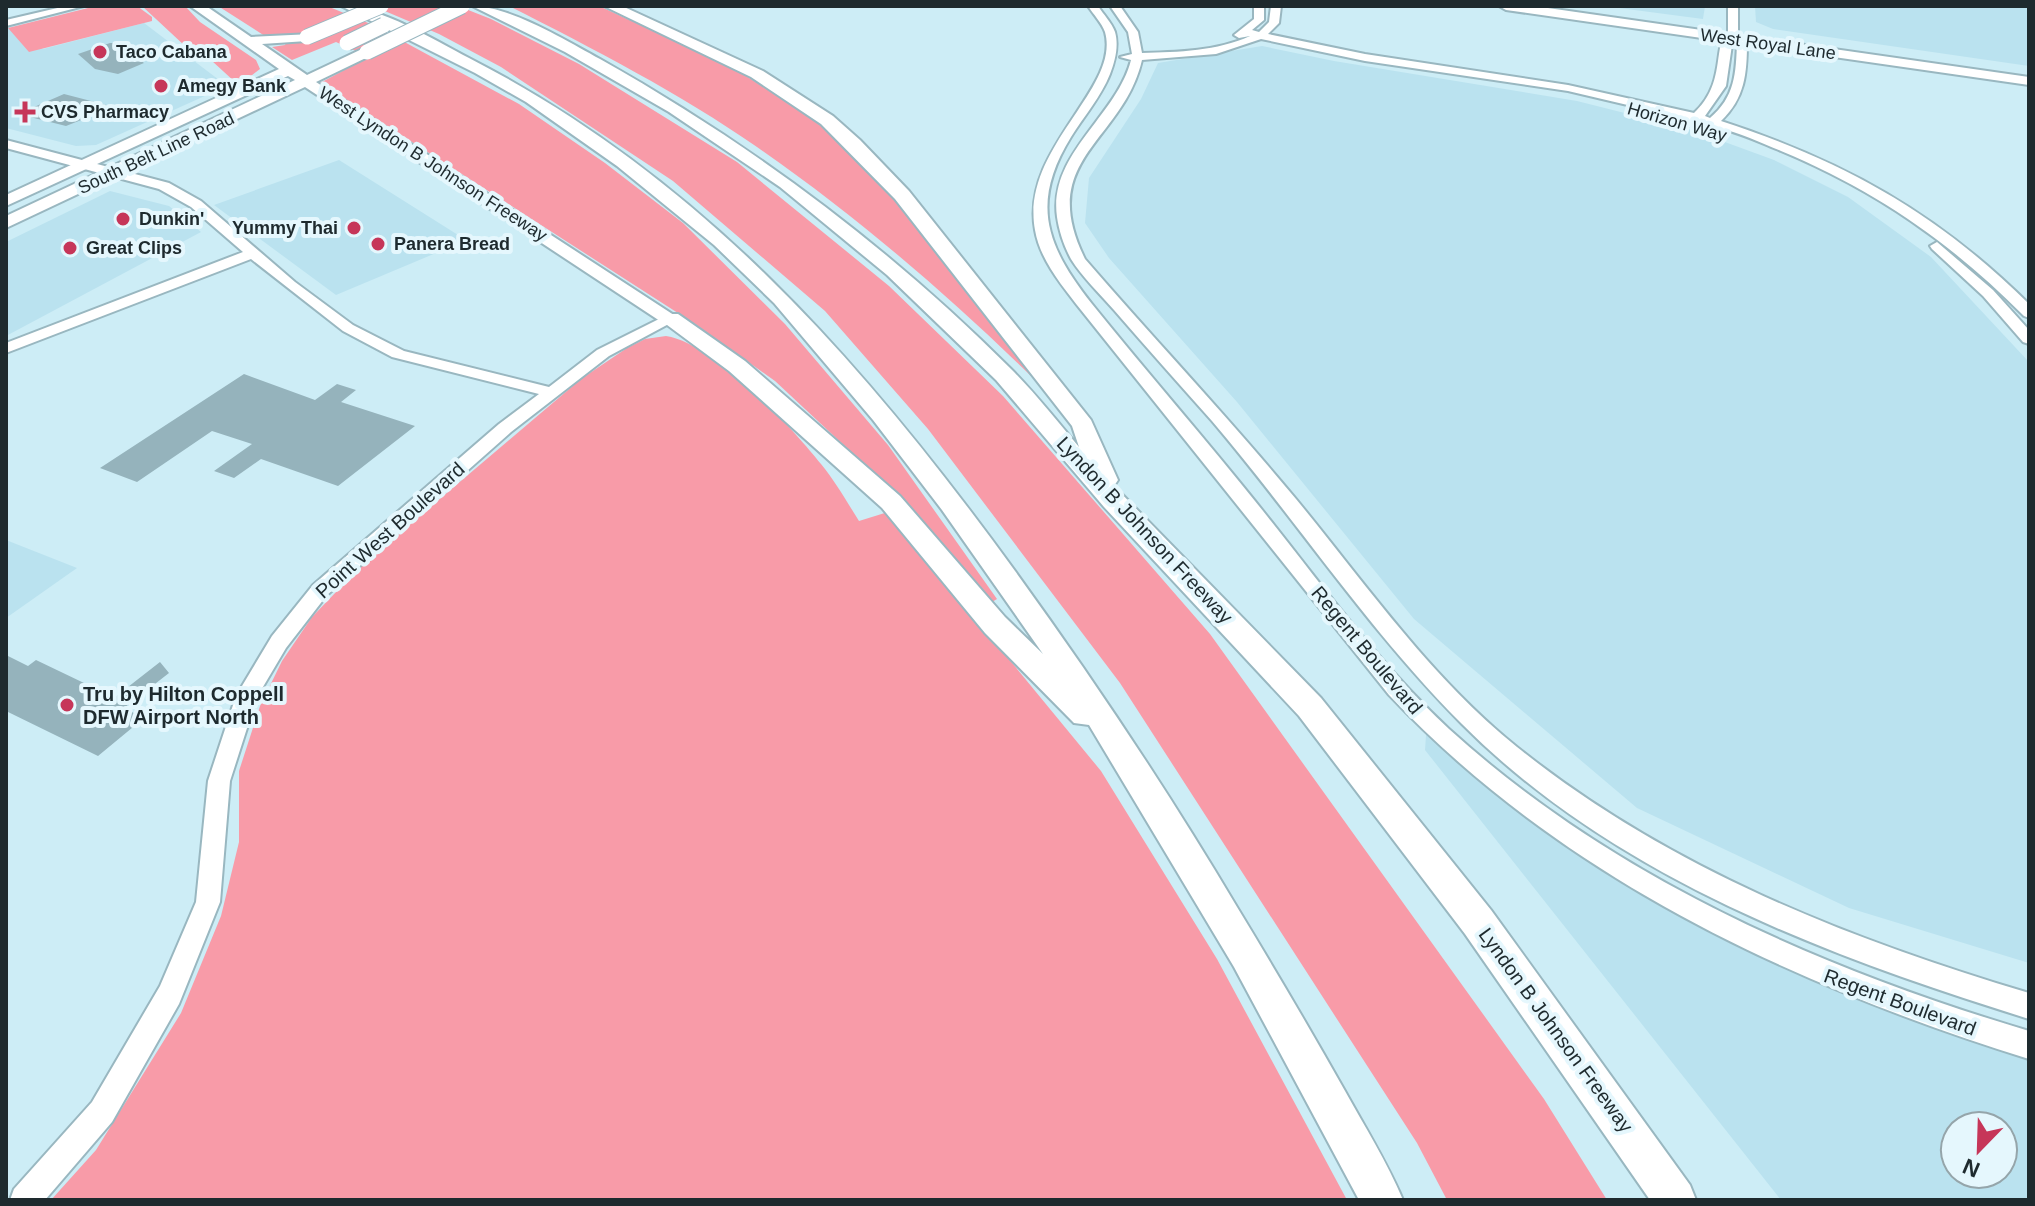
<svg xmlns="http://www.w3.org/2000/svg" width="2035" height="1206" font-family="Helvetica,sans-serif">
<style>
.built{fill:#bae2ef;fill-rule:evenodd}
.green{fill:#f89ba8}
.building{fill:#95b3bc}
.lines{fill:none;stroke-linecap:round;stroke-linejoin:round}
.minor-casing{stroke:#99b7c0;stroke-width:4}
.major-casing{stroke:#99b7c0;stroke-width:4}
.highway-casing{stroke:#99b7c0;stroke-width:4}
.minor{fill:#fff;fill-rule:evenodd}
.major{fill:#fff;fill-rule:evenodd}
.highway{fill:#fff;fill-rule:evenodd}
.major-bridge-casing{stroke:#99b7c0;stroke-width:17;stroke-linecap:butt}
.major-bridge{stroke:#fff;stroke-width:15}
.poi-dot{fill:#c63659;stroke:#e5f7fd;stroke-width:3}
.labels{text-anchor:middle;dominant-baseline:central;stroke-width:8;stroke-linejoin:round;paint-order:stroke}
.far-street-label{font-size:18px;fill:#1e2a2e;stroke:#e5f7fd}
.far-poi-label{font-size:18px;font-weight:bold;fill:#1e2a2e;stroke:#e5f7fd;text-anchor:start}
.street-label{font-size:20px;fill:#1e2a2e;stroke:#e5f7fd}
.poi-label{font-size:20px;font-weight:bold;fill:#1e2a2e;stroke:#e5f7fd;text-anchor:start}
</style>
<rect width="100%" height="100%" fill="#cdedf6"/>
<!-- built -->
<g class="built">
<polygon points="1604,6 1705,6 1703,19"/>
<polygon points="1755,6 2029,6 2029,66 1773,29 1756,22"/>
<polygon points="144,23 227,86 96,145 76,146 6,128 6,29 13,28 43,49"/>
<polygon points="1262,46 1334,61 1577,101 1692,130 1774,160 1848,197 1931,257 2029,362 2029,963 1849,908 1637,808 1414,619 1237,402 1109,258 1085,223 1089,178 1141,99 1158,63"/>
<polygon points="339,160 466,240 467,240 336,295 214,205"/>
<polygon points="110,191 169,206 201,232 6,336 6,242"/>
<polygon points="6,540 77,568 6,618"/>
<path d="M1427,721L1663,897L2029,1045V1200H1781L1425,750ZM1955,1126H2003V1174H1955Z"/>
</g>
<!-- green -->
<g class="green">
<polygon points="96,6 137,6 152,17 152,21 29,52 8,28"/>
<polygon points="142,6 185,6 200,22 256,60 260,69 247,79 235,82 212,61 185,46"/>
<polygon points="218,6 327,6 373,25 519,104 605,163 683,223 785,324 888,445 997,599 992,602 895,493 775,381 695,324 320,83 369,57 336,42 292,60 272,47 285,45 287,40 268,38"/>
<polygon points="373,6 458,6 491,19 579,64 737,162 889,286 1003,396 1210,634 1544,1099 1607,1200 1447,1200 1417,1143 1120,683 928,429 825,311 673,181 501,67 439,34"/>
<path d="M509,6H599L732,67L824,126L894,194L1038,373L1031,376C946,293 855,215 757,147C679,93 594,49 509,6Z"/>
<path d="M666,336C713,343 791,426 821,464C835,481 847,502 859,521L888,512L1101,771L1217,959L1347,1200H51L96,1150L181,1013L221,916L239,842V771L260,706L282,661L312,617L362,565L581,379L627,348L645,339Z"/>
</g>
<!-- building -->
<g class="building">
<polygon points="110,43 118,43 144,63 118,74 95,69 78,54"/>
<polygon points="64,94 114,107 66,126 18,114"/>
<polygon points="244,374 315,400 337,384 356,390 341,402 415,426 338,486 261,459 234,478 214,471 252,444 212,431 137,482 100,468"/>
<polygon points="6,655 28,666 36,660 84,683 79,687 110,701 160,662 169,673 124,708 144,718 98,756 6,711"/>
</g>
<g class="lines">
<!-- minor casing -->
<g class="minor-casing">
<g id="minor">
<polygon points="66,6 84,6 6,26 6,20"/>
<path d="M1088,6H1098C1103,14 1112,23 1115,32C1119,46 1115,61 1110,74C1101,97 1084,116 1071,137C1030,203 1046,246 1092,304C1149,375 1210,444 1267,516C1325,589 1380,665 1449,729C1613,878 1819,968 2029,1031V1059C1792,985 1562,878 1389,695L1081,310C1063,287 1040,260 1035,230C1020,148 1121,89 1105,32C1102,23 1093,14 1088,6Z"/>
<path d="M1110,6H1120L1138,32L1142,53C1179,52 1217,51 1250,36L1239,38L1234,35L1254,19V6H1264V20L1252,30L1259,32L1269,22L1271,6H1281L1279,23L1268,34L1365,54L1568,85L1694,113C1727,83 1712,45 1728,31V6H1738V31L1747,41C1747,74 1745,98 1721,121C1844,161 1937,213 2029,304V318L2024,316C1951,243 1877,191 1781,151C1761,143 1739,132 1717,128C1711,127 1708,131 1701,131L1699,128L1703,124L1685,126L1683,123L1687,119L1568,91L1365,61L1261,39L1216,54L1142,60C1123,142 1035,159 1085,259C1155,340 1228,417 1296,499C1366,584 1430,677 1517,747C1668,868 1845,938 2029,993V1019C1827,956 1614,877 1462,724C1369,631 1297,521 1212,421C1179,384 1146,347 1114,310C1100,294 1082,277 1071,259C1064,246 1059,231 1057,217C1048,154 1117,116 1131,60L1120,57L1132,54L1128,32ZM1733,38L1737,42C1736,73 1735,97 1710,118L1705,116L1726,86Z"/>
<polygon points="6,140 169,183 201,201 295,282 353,325 404,351 549,387 597,350 665,316 675,316 678,319 609,356 511,432 327,595 286,648 257,697 230,781 220,902 179,1004 112,1122 45,1200 10,1200 14,1189 92,1102 160,986 196,902 208,781 236,696 272,636 313,585 499,424 539,394 392,357 343,331 251,259 6,353 6,343 243,252 191,207 159,189 6,148"/>
<polygon points="1937,242 1993,290 2029,330 2029,344 2023,342 1983,296 1932,249 1930,246"/>
</g>
</g>
<!-- major casing -->
<g class="major-casing">
<g id="major">
<polygon points="190,6 206,6 251,37 312,34 314,37 307,41 262,44 307,75 362,49 372,49 372,55 316,82 680,319 670,325 663,323 305,87 6,228 6,216 295,80 288,76 6,206 6,195 279,69"/>
<polygon points="1499,6 1534,6 2029,77 2029,85 1506,10"/>
</g>
</g>
<!-- highway casing -->
<g class="highway-casing">
<g id="highway">
<path d="M341,6C380,6 434,40 469,58C701,177 864,363 1015,571C1094,680 1168,791 1237,907C1274,968 1310,1029 1345,1091C1365,1127 1387,1162 1403,1200H1359L1234,967L1089,725L1074,723L985,633L882,508L729,371L659,319L662,314H678L745,361L900,496L1005,617L1043,654L942,510L873,420L774,303L714,245L617,166L526,102L475,73Z"/>
<path d="M472,6C510,6 565,40 600,59C751,144 888,246 1011,369C1035,393 1057,421 1079,447L1072,426L895,199L821,124L751,77L604,6H622L763,71L833,116L860,140L909,191L1091,420L1118,480L1114,486L1321,698L1491,910L1690,1185L1696,1200H1650L1465,934L1299,716L1104,507L996,380L887,275L780,187L669,112L565,52Z"/>
</g>
</g>
<!-- minor -->
<use href="#minor" class="minor"/>
<!-- major -->
<use href="#major" class="major"/>
<!-- highway -->
<use href="#highway" class="highway"/>
<!-- major-bridge casing -->
<g class="major-bridge-casing">
<g id="major-bridge">
<polyline points="307,37 381,6"/>
<polyline points="347,43 384,25"/>
<polyline points="367,52 462,6"/>
</g>
</g>
<!-- major-bridge -->
<use href="#major-bridge" class="major-bridge"/>
</g>
<!-- markers -->
<g class="poi-dot">
<circle cx="100" cy="52" r="8"/>
<circle cx="161" cy="86" r="8"/>
<path d="M21 100h8v8h8v8h-8v8h-8v-8h-8v-8h8z"/>
<circle cx="123" cy="219" r="8"/>
<circle cx="354" cy="228" r="8"/>
<circle cx="378" cy="244" r="8"/>
<circle cx="70" cy="248" r="8"/>
<circle cx="67" cy="705" r="8"/>
</g>
<g class="labels">
<!-- far-street labels -->
<g class="far-street-label">
<text transform="translate(1768 44) rotate(8)">West Royal Lane</text>
<text transform="translate(1677 122) rotate(16)">Horizon Way</text>
<text transform="translate(156 153) rotate(-25)">South Belt Line Road</text>
<text transform="translate(433 164) rotate(33)">West Lyndon B Johnson Freeway</text>
</g>
<!-- far-poi labels -->
<g class="far-poi-label">
<text x="116" y="52">Taco Cabana</text>
<text x="177" y="86">Amegy Bank</text>
<text x="41" y="112">CVS Pharmacy</text>
<text x="139" y="219">Dunkin'</text>
<text x="338" y="228" text-anchor="end">Yummy Thai</text>
<text x="394" y="244">Panera Bread</text>
<text x="86" y="248">Great Clips</text>
</g>
<!-- street labels -->
<g class="street-label">
<text transform="translate(390 530) rotate(-42)">Point West Boulevard</text>
<text transform="translate(1145 530) rotate(47)">Lyndon B Johnson Freeway</text>
<text transform="translate(1367 650) rotate(50)">Regent Boulevard</text>
<text transform="translate(1900 1002) rotate(20)">Regent Boulevard</text>
<text transform="translate(1556 1030) rotate(54)">Lyndon B Johnson Freeway</text>
</g>
<!-- poi labels -->
<g class="poi-label">
<text x="83" y="694">Tru by Hilton Coppell<tspan x="83" dy="23">DFW Airport North</tspan></text>
</g>
</g>
<!-- border -->
<rect width="2035" height="1206" fill="none" stroke="#1e2a2e" stroke-width="16"/>
<!-- north arrow -->
<g transform="translate(1979 1150) rotate(203)"><circle r="38" fill="#e5f7fd" stroke="#95a5aa" stroke-width="2"/>
<path d="M0-6L14 30L0 20L-14 30Z" fill="#c63659"/>
<text y="-12" font-size="22" font-weight="bold" text-anchor="middle" fill="#1e2a2e">N</text>
</g>
</svg>
